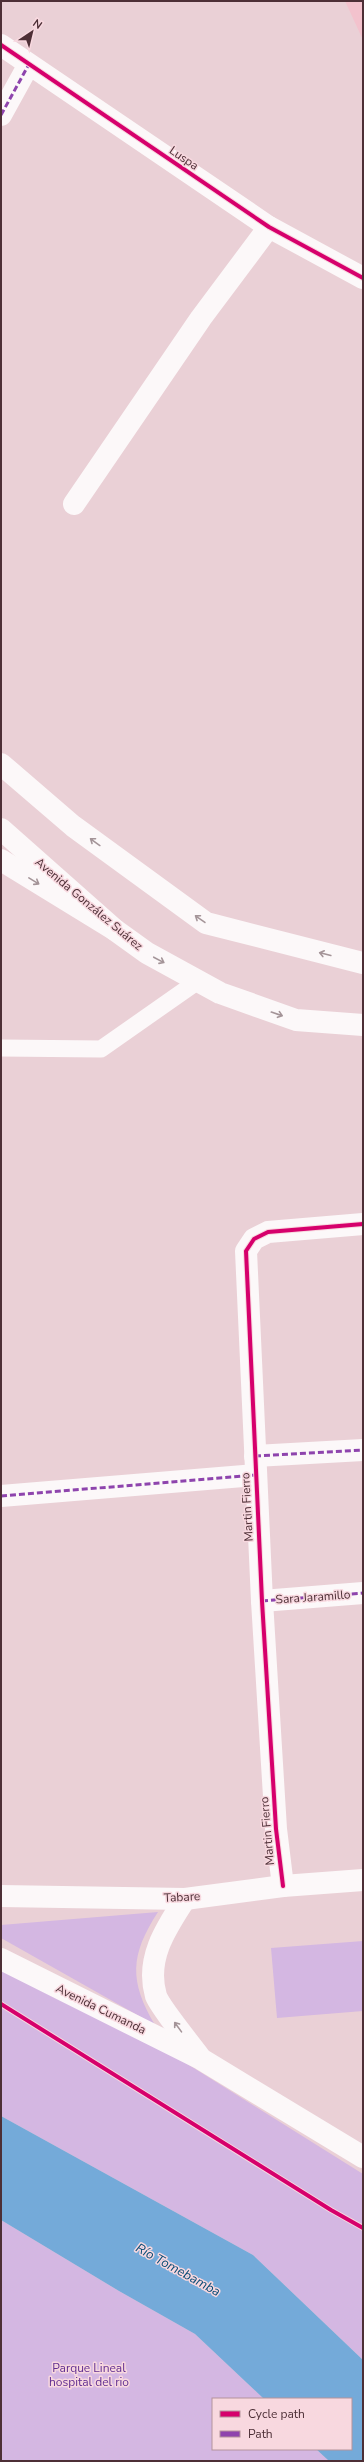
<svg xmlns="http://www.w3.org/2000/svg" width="364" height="2462" font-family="'Nunito Sans',sans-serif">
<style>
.built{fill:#f3c2cd}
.green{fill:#d4b7e2}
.water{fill:#74aad9}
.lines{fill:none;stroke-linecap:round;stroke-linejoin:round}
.lane{stroke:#fcf8f9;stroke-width:17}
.street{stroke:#fcf8f9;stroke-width:22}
.secondary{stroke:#fcf8f9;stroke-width:22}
.primary{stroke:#fcf8f9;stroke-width:22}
.quiet{stroke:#8e44ad;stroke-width:3;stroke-dasharray:6 3;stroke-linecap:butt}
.cycleway-casing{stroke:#f8d8df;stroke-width:6}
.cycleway{stroke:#d6006c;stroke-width:4}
.oneway{stroke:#a49498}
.labels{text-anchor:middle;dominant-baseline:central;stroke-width:3;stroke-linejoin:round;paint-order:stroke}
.street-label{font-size:12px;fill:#4d2f36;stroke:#f8d8df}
.park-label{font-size:12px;fill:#612e91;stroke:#f8d8df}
.water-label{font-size:13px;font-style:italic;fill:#054a75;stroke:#f8d8df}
</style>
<rect width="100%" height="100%" fill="#ead0d6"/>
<!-- built -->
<polygon class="built" points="345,1 363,1 363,40"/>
<!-- green -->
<g class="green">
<path d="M158,1912C130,1955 129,1981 155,2025L1,1938V1925Z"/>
<polygon points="363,1941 363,2011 277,2018 271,1948"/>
<polygon points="1,1959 173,2055 363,2174 363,2360 253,2255 1,2116"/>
<polygon points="1,2220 119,2291 195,2334 264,2399 213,2399 213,2449 316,2449 329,2461 1,2461"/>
</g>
<!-- water -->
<polygon class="water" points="1,2116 253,2255 363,2360 363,2461 329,2461 316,2449 351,2449 351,2399 264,2399 195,2334 119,2291 1,2220"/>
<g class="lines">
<!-- lane -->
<polyline class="lane" points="1,1048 101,1049 198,981"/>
<!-- street -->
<g class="street">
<polyline points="1,45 269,227 363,278"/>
<polyline points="1,115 28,66"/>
<polyline points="74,504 201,318 269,227"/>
<polyline points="255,1456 363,1450"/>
<polyline points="1,1496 256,1475"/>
<polyline points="262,1601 363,1593"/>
<polyline points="283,1886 276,1829 262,1601 246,1251 254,1239 268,1232 363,1224"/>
<polyline points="1,1896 185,1899 283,1886 363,1880"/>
<path d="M185,1899C166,1928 145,1959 156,1996C160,2007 190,2044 199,2056"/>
<polyline points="1,1959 201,2059 363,2157"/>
</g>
<!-- secondary -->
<g class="secondary">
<polyline points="1,764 73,826 206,923 363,963"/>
<polyline points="1,829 115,930 147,953 220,993 296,1020 363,1025"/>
</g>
<!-- primary -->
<polyline class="primary" points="1,860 115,930"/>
<!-- quiet -->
<g class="quiet">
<polyline points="1,115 28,66"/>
<polyline points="255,1456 363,1450"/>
<polyline points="1,1496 256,1475"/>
<polyline points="262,1601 363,1593"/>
</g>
<!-- cycleway casing -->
<g class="cycleway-casing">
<g id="cycleway">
<polyline points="1,45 269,227 363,278"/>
<polyline points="283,1886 276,1829 262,1601 246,1251 254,1239 268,1232 363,1224"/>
<polyline points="1,2004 331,2210 363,2228"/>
</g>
</g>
<!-- cycleway -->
<use href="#cycleway" class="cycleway"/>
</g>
<!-- one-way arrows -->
<defs><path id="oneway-shaft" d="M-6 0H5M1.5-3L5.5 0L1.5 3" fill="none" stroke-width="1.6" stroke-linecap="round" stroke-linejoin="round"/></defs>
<g class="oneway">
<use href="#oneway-shaft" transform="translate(95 842) rotate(-144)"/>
<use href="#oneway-shaft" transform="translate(34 881) rotate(31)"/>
<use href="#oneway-shaft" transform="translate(200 919) rotate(-145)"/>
<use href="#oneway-shaft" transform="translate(325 954) rotate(-166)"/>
<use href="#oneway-shaft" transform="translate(159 960) rotate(28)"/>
<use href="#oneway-shaft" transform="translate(277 1014) rotate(19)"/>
<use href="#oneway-shaft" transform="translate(178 2027) rotate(-126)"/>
</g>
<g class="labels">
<!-- street labels -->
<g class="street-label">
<text transform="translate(184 158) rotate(34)">Luspa</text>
<text transform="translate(89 904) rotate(40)">Avenida González Suárez</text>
<text transform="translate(247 1507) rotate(-93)">Martin Fierro</text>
<text transform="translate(313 1597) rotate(-4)">Sara Jaramillo</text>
<text transform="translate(267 1831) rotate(-95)">Martin Fierro</text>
<text transform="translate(182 1897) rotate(-3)">Tabare</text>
<text transform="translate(101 2009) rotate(26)">Avenida Cumanda</text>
</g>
<!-- park labels -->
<g class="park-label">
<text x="89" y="2368">Parque Lineal<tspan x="89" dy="14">hospital del rio</tspan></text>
</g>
<!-- water labels -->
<g class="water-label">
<text transform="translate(178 2270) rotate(29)">Río Tomebamba</text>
</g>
</g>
<!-- border -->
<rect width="364" height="2462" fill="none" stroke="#4d2f36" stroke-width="4"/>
<!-- legend -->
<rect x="212" y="2398" width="140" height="52" fill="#f8d8df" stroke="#b4949b"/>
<rect x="220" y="2411" width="20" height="6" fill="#d6006c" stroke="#b4949b"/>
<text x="248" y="2418" font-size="12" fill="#4d2f36">Cycle path</text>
<rect x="220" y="2431" width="20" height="6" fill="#8e44ad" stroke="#b4949b"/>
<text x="248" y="2438" font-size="12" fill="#4d2f36">Path</text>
<!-- north arrow -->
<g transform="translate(32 32) rotate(35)" stroke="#f8d8df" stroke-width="3" paint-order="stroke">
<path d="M0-3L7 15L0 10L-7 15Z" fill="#4d2f36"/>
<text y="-6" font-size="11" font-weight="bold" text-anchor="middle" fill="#4d2f36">N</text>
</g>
</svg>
